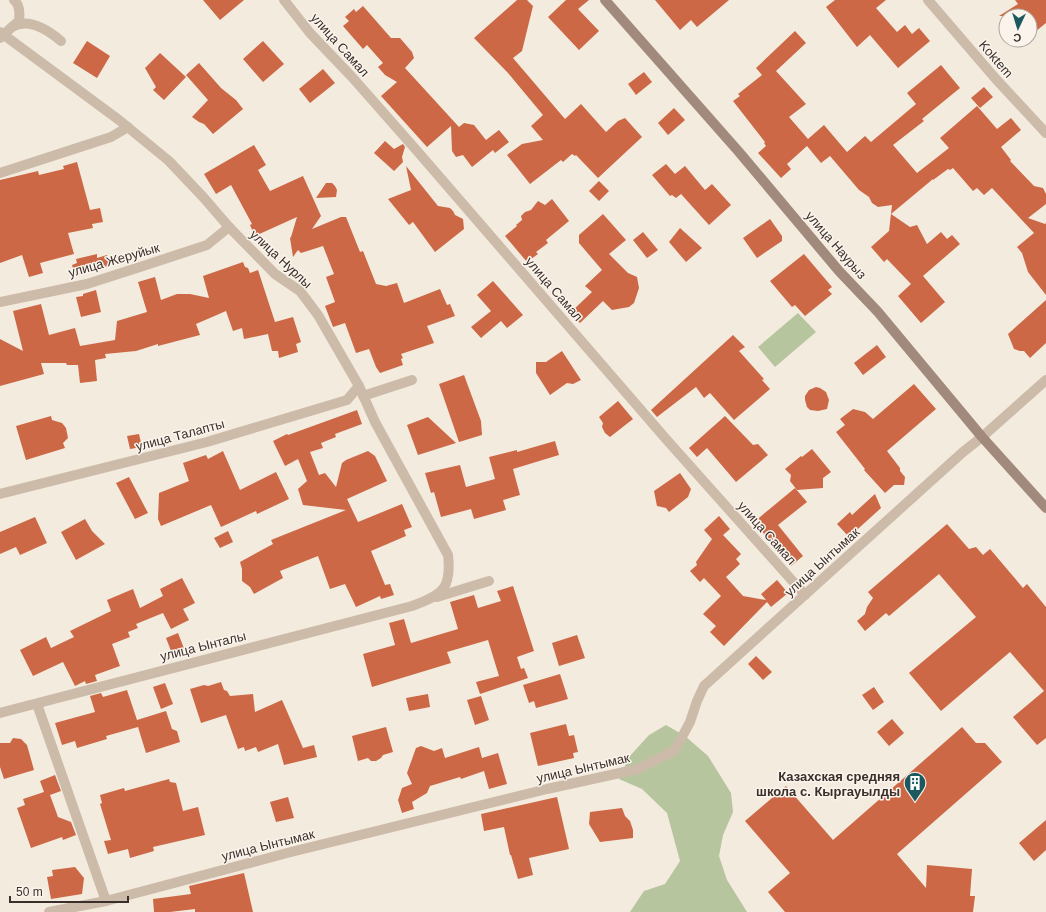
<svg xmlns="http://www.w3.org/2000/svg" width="1046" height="912" font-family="Arial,sans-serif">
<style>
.green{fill:#b7c59e}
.building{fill:#cc6845}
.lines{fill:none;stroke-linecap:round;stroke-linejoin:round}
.street{stroke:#cdbbaa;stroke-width:10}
.secondary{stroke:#a1897b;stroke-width:10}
.labels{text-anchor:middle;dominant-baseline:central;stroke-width:3;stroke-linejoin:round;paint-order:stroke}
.street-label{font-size:13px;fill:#3a2f2a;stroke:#fbf4ec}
.poi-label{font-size:13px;font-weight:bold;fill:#3a2f2a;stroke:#fbf4ec;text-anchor:end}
</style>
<rect width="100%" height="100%" fill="#f4ebdf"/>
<!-- green -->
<g class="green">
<polygon points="798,313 816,332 775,367 758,347"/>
<polygon points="666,725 685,736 708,756 731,793 733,812 723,835 719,856 727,880 747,912 630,912 644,891 665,884 680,861 667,813 642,789 619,779 629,757 649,735"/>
</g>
<!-- building -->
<g class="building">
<polygon points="203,0 244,0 220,20"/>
<polygon points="517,0 527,0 533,6 522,51 513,58 565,119 581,104 606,132 618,121 625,118 642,137 598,178 576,155 575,156 572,154 563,162 561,160 530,184 507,155 522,144 543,140 531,126 543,115 508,73 474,38"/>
<polygon points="566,0 589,0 578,9 599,31 579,50 548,17"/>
<polygon points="655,0 729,0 697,27 691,20 680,30"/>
<polygon points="835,0 886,0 876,8 897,32 905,25 912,34 919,28 930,41 898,68 870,35 857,47 826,7"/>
<polygon points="1015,0 1046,0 1046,23 1030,36 1030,16 999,16 1018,4"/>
<polygon points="363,6 391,38 400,38 412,52 414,58 405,68 459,127 464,123 474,125 486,140 499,130 509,142 495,153 493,150 472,167 463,155 456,157 452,151 451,126 427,147 381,96 397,82 385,75 378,67 383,63 367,45 363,49 343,26 349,21 345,17 354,9 356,12"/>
<polygon points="795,31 806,43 776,71 806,104 789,117 808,139 824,125 847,152 865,136 871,142 916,104 907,93 941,65 960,88 922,119 924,121 893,145 917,173 949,148 940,138 977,106 997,129 1011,118 1021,130 1001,147 1011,160 1010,161 1034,186 1043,188 1046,194 1046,204 1028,218 1045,224 1046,223 1046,295 1028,272 1022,253 1017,247 1034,233 992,188 984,195 977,188 973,191 953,168 950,170 948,169 933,180 933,179 891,214 910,227 917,225 927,244 941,232 947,239 952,235 960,244 923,276 945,302 921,323 898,296 911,284 887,259 884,262 871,247 889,231 892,205 878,207 872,203 869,197 859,190 830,156 821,163 807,146 787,164 791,169 781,178 758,153 766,146 764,143 765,142 733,101 740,96 738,94 762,75 756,68"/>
<polygon points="87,41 110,56 97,78 73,63"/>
<polygon points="263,41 284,64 263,82 243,59"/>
<polygon points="160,53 186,77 164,100 153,90 156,87 145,68"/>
<polygon points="199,63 221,88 236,100 243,109 213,134 204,124 199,122 192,117 208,100 186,75"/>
<polygon points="323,69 335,83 310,103 299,89"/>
<polygon points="644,72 652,82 636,95 628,84"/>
<polygon points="984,87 993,97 980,108 971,98"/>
<polygon points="674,108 685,120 668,135 658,123"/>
<polygon points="385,141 394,149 403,144 405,147 402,157 403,162 394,171 374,153"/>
<polygon points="254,145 266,165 258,170 270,191 303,176 321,216 312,229 341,217 346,217 360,252 363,251 376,284 386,286 397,283 404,303 440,289 447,305 450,304 455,316 427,326 434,343 401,354 403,358 401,359 403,365 380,373 376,367 369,349 356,353 345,323 333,327 325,306 335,302 326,277 334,274 323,246 301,253 298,250 293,257 290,238 291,237 297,217 255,236 250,225 252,224 231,185 216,194 204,174"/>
<polygon points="77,162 90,210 100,208 103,222 92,224 93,228 68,233 74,254 40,263 43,273 29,277 22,255 0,263 0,180 38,171 39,175 64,169 63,166"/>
<polygon points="666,164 675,174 685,166 705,190 712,184 731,205 709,225 681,194 676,198 672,195 670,196 652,175"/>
<polygon points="406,166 438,206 450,208 453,211 455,215 463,219 464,229 435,252 413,222 409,225 388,199 411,190"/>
<polygon points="599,181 609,191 599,201 589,191"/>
<polygon points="326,183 332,183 335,186 337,190 336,197 316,198"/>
<polygon points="552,199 569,221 546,240 548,243 536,252 538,254 527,262 505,236 517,226 516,225 522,220 521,216 525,212 531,210 538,201 545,205"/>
<polygon points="603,214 626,240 609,254 628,273 637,277 639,288 634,303 629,307 612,310 603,301 580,323 570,313 592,292 585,286 602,270 579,243 579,235"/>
<polygon points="770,219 782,236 782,241 757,258 743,238"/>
<polygon points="680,228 702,248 686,262 669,242"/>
<polygon points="643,232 658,250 647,258 633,240"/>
<polygon points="97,254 97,258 107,255 110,266 75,275 72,265 77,263 76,259"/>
<polygon points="804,254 832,287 828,290 832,294 805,316 795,305 792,307 770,281"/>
<polygon points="243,262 245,267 248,268 250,273 258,270 275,322 293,317 301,342 296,344 298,352 279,358 278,351 272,351 268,334 244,339 242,328 233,331 226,311 196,324 200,335 158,346 158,344 136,351 105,354 106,358 95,360 97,381 80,383 78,365 67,365 66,363 41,363 44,374 0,386 0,339 23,351 13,311 41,304 49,335 75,328 80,346 115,340 117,321 147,312 138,282 155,277 161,300 177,294 190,294 209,298 203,276"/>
<polygon points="493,281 523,315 507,328 501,321 481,338 471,327 491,311 477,295"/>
<polygon points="96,290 101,312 81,317 76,297 83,296 83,294"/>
<polygon points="1046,300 1046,343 1030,358 1024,351 1020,351 1014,349 1008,334"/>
<polygon points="733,335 745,347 739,351 764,379 762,380 770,389 734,420 710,393 704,398 696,387 657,417 651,410"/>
<polygon points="877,345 886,357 863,375 854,363"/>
<polygon points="562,351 581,380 573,384 567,383 550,395 536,373 536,362 546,362"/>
<polygon points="464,375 481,421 482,435 459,442 439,384"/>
<polygon points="914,384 936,409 887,451 900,468 900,471 905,477 904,485 894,485 885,493 864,470 865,469 836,432 845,425 840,419 853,409 865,412 873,419"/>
<polygon points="816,387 820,388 826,392 829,400 827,409 818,411 810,410 807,407 805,400 805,396 809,390"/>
<polygon points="618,401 633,419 610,437 605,433 602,427 603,423 599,417"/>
<polygon points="357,410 362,424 335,434 336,437 321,443 323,448 310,452 319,475 325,473 336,487 342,463 346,460 368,451 375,456 387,481 347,499 358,522 402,504 412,527 404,530 406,536 371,551 385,585 390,584 394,595 381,599 380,596 356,607 345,584 330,589 318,556 280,571 283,578 254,594 250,587 242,581 242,569 240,562 273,544 271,540 346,510 303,505 298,489 307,481 298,459 285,466 273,441 287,434 288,435"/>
<polygon points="51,416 52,420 62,423 66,428 68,438 63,443 65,448 26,460 16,426"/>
<polygon points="725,416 753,445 758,444 768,455 736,482 707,448 697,457 689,448"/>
<polygon points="428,417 456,443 418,455 407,425"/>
<polygon points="139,434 142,447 130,449 127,436"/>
<polygon points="555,441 559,455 513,469 520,495 503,500 506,510 474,519 471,509 441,517 434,492 431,493 425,473 460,465 466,487 495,479 489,457 517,450 517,452"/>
<polygon points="812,449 831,472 823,478 823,488 797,490 790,481 791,475 785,469 801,456 802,457"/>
<polygon points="223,451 240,490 276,472 289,499 257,514 256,511 221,527 211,505 161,526 158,519 159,493 189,481 183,463 206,455 208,459"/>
<polygon points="680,473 691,489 688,497 669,512 666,508 657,506 654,491"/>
<polygon points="129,477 148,513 135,519 116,483"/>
<polygon points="795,488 807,502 778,525 803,556 791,566 754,522"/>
<polygon points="875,494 881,508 849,537 837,524 850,512 852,515"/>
<polygon points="719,516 730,529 723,535 741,554 736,559 740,564 726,577 743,596 766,600 761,594 777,580 788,593 771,607 767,602 724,646 710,632 716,626 703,614 721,596 704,578 700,582 690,571 697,565 696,562 712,539 704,530"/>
<polygon points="35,517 47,543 20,555 16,547 0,554 0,532"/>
<polygon points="85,519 92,531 105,544 76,560 61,532"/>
<polygon points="947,524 969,549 976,547 983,555 990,549 1023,588 1027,584 1046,607 1046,738 1037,745 1013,717 1044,691 1010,652 941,711 909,673 976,617 939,574 889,616 886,613 865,631 857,621 865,614 867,607 873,598 868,592"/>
<polygon points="228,531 233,542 220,548 214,538"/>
<polygon points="182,578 195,603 183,609 189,620 171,629 163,613 136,624 138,628 128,632 130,637 112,644 120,666 95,675 97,681 86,684 85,681 75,686 63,662 33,676 20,650 46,637 51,648 74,637 70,631 111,611 107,600 133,589 140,608 163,596 160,589"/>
<polygon points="513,586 534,651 517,657 521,669 524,668 528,678 480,694 476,682 499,676 488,640 447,652 451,663 372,687 363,654 395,645 389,623 404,619 411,643 458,629 450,602 474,595 478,608 501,601 497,591"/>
<polygon points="178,633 185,651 173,656 166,638"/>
<polygon points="577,635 585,658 559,666 552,643"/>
<polygon points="756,656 772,672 763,680 748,664"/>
<polygon points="560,674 568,699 536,708 534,701 529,703 523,685"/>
<polygon points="221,682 224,690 227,691 230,696 253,694 255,712 282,700 303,748 314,745 317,757 284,765 278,744 258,752 256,747 245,751 244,747 238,749 226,715 201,723 190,689 204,685 208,686"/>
<polygon points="165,683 173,704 161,709 153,687"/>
<polygon points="874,687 884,702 873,710 862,695"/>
<polygon points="127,690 137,720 166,711 172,729 177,731 180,742 146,753 138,727 106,736 107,739 77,748 75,741 62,745 55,723 95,712 90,696 101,693 103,697"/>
<polygon points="428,694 430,707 409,711 406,698"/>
<polygon points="481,696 489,720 475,725 467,700"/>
<polygon points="892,719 904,733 889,746 877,732"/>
<polygon points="566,724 569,736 574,735 578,752 573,753 574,758 538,766 530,733"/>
<polygon points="386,727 393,752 383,755 381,758 376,761 371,761 368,758 358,761 352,736"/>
<polygon points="962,727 976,743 985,743 1002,762 897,854 926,888 927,865 972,869 970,896 975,896 973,912 785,912 768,892 790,873 745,821 786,786 833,840"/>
<polygon points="13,738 21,739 27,745 34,770 4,779 0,767 0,743 10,743"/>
<polygon points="421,746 434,751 442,748 445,758 479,747 482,758 498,753 507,784 489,789 484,771 461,779 460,777 430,786 427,793 412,802 414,809 402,813 398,800 402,788 412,784 407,773 416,748"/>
<polygon points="55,775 61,791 50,795 58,817 71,822 76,835 63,840 62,837 31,848 17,808 25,805 23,799 44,792 40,781"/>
<polygon points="169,779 170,782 176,783 183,811 198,807 205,835 153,847 154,851 130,858 128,849 108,854 104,841 111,840 100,804 102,803 100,795 124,788 125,791"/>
<polygon points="288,797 294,818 276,822 270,802"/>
<polygon points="557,797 569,849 529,858 533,875 518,879 511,855 510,855 504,827 484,831 481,814"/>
<polygon points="622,808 625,816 630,821 633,830 633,838 600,842 589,824 590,812"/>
<polygon points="1046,820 1046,850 1034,861 1019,843"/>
<polygon points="75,867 84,878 82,894 51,899 47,877 53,876 52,870"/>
<polygon points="244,873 253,912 195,912 195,909 170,912 154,912 153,899 191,894 189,886"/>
</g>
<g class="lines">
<!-- street -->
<g class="street">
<polyline points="284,0 310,33 352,77 418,152 666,439 805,595"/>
<polyline points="928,0 995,78 1046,133"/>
<path d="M12,27L19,21C20,13 20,5 14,0"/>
<path d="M0,32L119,120L169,161L204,198L229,227L275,274L300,291L318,315L359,386L375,422L448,555C452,589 442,595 412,606L0,713"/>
<path d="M0,38C4,35 8,30 12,27C29,17 48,30 61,41"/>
<polyline points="0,173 111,137 128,127"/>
<polyline points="0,302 87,284 140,267 207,245 229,227"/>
<polyline points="363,396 412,380"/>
<polyline points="0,494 207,442 347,400 359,386"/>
<polyline points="437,597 489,581"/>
<polyline points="37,704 106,901"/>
<polyline points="49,912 106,901 291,852 547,789 638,769 675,750 690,722 697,701 704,686 963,452 982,437 1046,380"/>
</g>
<!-- secondary -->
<polyline class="secondary" points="605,0 739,152 839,271 878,312 982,437 1046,508"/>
</g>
<!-- icons -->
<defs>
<g id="building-pin" transform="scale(1.15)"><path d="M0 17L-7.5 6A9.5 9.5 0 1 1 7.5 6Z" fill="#1c595f" stroke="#fbf4ec"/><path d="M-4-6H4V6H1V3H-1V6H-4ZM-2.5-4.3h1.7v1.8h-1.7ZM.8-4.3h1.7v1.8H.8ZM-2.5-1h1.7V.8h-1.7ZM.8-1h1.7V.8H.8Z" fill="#fff"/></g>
</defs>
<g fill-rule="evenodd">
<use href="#building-pin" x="915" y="783"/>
</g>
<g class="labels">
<!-- street labels -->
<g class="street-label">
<text transform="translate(340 45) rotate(48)">улица Самал</text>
<text transform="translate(996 59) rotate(49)">Koktem</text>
<text transform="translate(836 245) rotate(49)">улица Наурыз</text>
<text transform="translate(281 259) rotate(43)">улица Нурлы</text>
<text transform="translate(114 260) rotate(-16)">улица Жеруйык</text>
<text transform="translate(554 289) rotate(49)">улица Самал</text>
<text transform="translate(180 435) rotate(-15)">улица Талапты</text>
<text transform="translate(767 533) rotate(48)">улица Самал</text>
<text transform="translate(822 562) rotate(-42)">улица Ынтымак</text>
<text transform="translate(203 646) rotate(-14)">улица Ынталы</text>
<text transform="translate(583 768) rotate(-13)">улица Ынтымак</text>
<text transform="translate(268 845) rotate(-14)">улица Ынтымак</text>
</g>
<!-- poi labels -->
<g class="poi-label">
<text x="900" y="776">Казахская средняя<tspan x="900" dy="15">школа с. Кыргауылды</tspan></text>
</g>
</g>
<!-- north arrow -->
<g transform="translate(1018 28) rotate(184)"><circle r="19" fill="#fbf4ec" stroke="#aea59e"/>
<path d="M0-3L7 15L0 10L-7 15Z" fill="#1c595f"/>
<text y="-6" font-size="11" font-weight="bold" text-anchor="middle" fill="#3a2f2a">С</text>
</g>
<!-- scale -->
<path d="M10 896v6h118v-6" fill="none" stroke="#3a2f2a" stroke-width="2"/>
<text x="16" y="896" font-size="12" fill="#3a2f2a" stroke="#fbf4ec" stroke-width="3" paint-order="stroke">50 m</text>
</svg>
